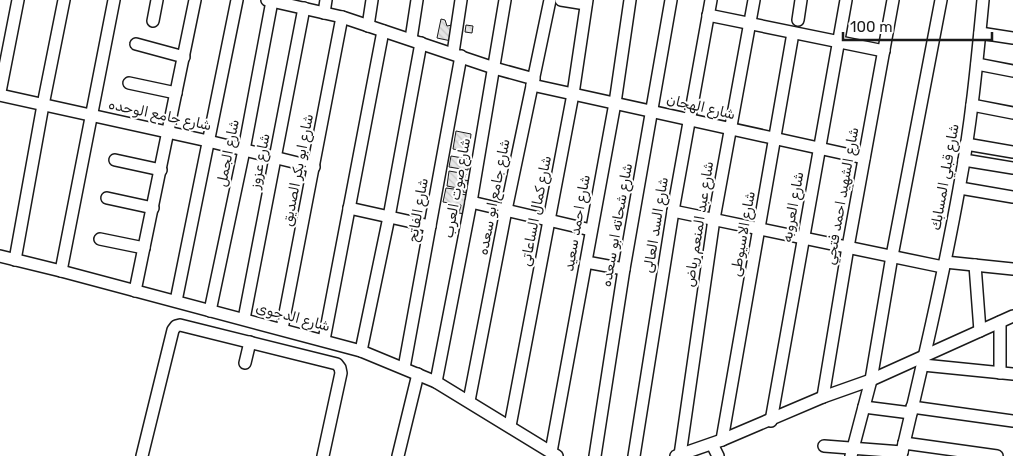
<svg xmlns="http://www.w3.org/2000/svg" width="1013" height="456" font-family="Rubik,'Noto Sans Arabic',sans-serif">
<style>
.building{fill:url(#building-back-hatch);stroke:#1a1a1a}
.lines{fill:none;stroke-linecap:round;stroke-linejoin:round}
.minor-casing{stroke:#1a1a1a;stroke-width:14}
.minor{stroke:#fff;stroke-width:11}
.labels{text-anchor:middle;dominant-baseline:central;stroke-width:4;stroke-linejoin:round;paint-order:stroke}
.street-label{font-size:14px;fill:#1a1a1a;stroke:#fff}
</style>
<defs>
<pattern id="building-back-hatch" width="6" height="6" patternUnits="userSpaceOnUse" patternTransform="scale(1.25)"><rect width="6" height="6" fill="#e6e6e6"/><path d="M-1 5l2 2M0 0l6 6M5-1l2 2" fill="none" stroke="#c5c5c5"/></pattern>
</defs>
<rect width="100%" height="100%" fill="#fff"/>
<!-- building -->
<g class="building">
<polygon points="441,19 445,20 447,26 452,25 456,42 437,38"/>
<polygon points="466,25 473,26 472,33 465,32"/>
<polygon points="456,131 471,134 469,152 453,149"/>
<polygon points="451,156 469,159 468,170 449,167"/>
<polygon points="449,171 466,174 464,180 477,182 475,194 463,192 463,189 447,186"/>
<polygon points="446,188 462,190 461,194 473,196 470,215 459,213 461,205 443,202"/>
</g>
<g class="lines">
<!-- minor casing -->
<g class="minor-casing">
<g id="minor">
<polyline points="267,0 342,17 494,68 534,79"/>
<polyline points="561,0 586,4"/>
<polyline points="324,13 326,0"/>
<polyline points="708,15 884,51"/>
<polyline points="798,20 801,0"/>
<polyline points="153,21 157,0"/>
<polyline points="368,26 372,0"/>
<polyline points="980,33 1013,38"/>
<polyline points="411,39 417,0"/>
<polyline points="136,44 184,57"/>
<polyline points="453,53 461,0"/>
<polyline points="977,64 1013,71"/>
<polyline points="129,83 176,93"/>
<polyline points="532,85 864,158"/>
<polyline points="0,92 18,0"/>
<polyline points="0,95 208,141 314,167"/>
<polyline points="972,105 1013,113"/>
<polyline points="966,144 1013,152"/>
<polyline points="115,160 161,170"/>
<polyline points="964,160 1013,168"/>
<polyline points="960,188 1013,197"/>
<polyline points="107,198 153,208"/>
<polyline points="471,202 591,230"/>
<polyline points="349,208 430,226"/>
<polyline points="673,211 943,267"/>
<polyline points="100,239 144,248"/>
<polyline points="0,256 61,271 361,351 436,382 557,456"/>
<polyline points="15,260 43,105 64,0"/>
<polyline points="586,262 624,269"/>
<polyline points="945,262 1013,269"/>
<polyline points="975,265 980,331"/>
<polyline points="61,271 114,0"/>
<polyline points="135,291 195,0"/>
<polyline points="176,301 237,0"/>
<polyline points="210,311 244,150 272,1"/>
<polyline points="244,319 304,8"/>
<polyline points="1000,322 1000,373"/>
<polyline points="282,329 342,17"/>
<polyline points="324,340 383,31"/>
<polyline points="361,351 389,217 421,43"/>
<polyline points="245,363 250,342"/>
<polyline points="923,365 1013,374"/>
<polyline points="404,368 461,56"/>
<polyline points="436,382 471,202 505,0"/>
<polyline points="823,397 848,247 893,0"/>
<polyline points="469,401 506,210 550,0"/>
<polyline points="864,407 911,413"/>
<polyline points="912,407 1013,421"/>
<polyline points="771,421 846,0"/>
<polyline points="510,426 573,94 587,0"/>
<polyline points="722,440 793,33"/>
<polyline points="904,443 997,456"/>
<polyline points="712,444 718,456"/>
<polyline points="824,446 902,452"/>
<polyline points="551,452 615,103 630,0"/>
<polyline points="680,455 714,219 754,0"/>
<polyline points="142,456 173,330 176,326 180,325 337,364 340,368 341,373 323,456"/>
<polyline points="398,456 418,374"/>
<polyline points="595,456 624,269 671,0"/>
<polyline points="634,456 673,211 711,0"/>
<polyline points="676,456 722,440 823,397 871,380 1013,316"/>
<polyline points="851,456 871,380 892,256 941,0"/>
<path d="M901,456C922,367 943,278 959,189C971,126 977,63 983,0"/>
</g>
</g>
<!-- minor -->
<use href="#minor" class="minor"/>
</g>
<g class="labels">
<!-- street labels -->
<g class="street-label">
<text transform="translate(701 107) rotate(13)">شارع الهجان</text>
<text transform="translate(160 115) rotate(12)">شارع جامع الوحده</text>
<text transform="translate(228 153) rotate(-79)">شارع الجمل</text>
<text transform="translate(260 161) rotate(-79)">شارع عزوز</text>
<text transform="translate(298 170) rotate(-79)">شارع ابو بكر الصديق</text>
<text transform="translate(945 177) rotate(-80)">شارع قبلي المسابك</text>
<text transform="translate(457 188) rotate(-80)">شارع صوت العرب</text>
<text transform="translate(842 196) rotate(-80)">شارع الشهيد احمد فتحي</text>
<text transform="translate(494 197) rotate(-79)">شارع جامع ابو سعده</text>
<text transform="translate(793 207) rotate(-80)">شارع العروبه</text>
<text transform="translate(418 210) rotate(-80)">شارع الفاتح</text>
<text transform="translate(536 211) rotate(-79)">شارع كمال الساعاتى</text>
<text transform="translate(577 223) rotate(-80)">شارع احمد سعيد</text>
<text transform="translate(699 224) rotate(-81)">شارع عبد المنعم رياض</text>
<text transform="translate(617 225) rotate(-80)">شارع شحاته ابو سعده</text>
<text transform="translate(656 225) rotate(-81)">شارع السد العالى</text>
<text transform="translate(743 234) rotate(-80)">شارع الاسيوطى</text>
<text transform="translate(293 317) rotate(15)">شارع الدجوى</text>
</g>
</g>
<!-- scale -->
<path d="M843 32v8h149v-8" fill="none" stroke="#1a1a1a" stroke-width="2.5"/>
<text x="850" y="32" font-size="15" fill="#1a1a1a" stroke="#ffffff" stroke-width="4" paint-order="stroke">100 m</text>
</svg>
